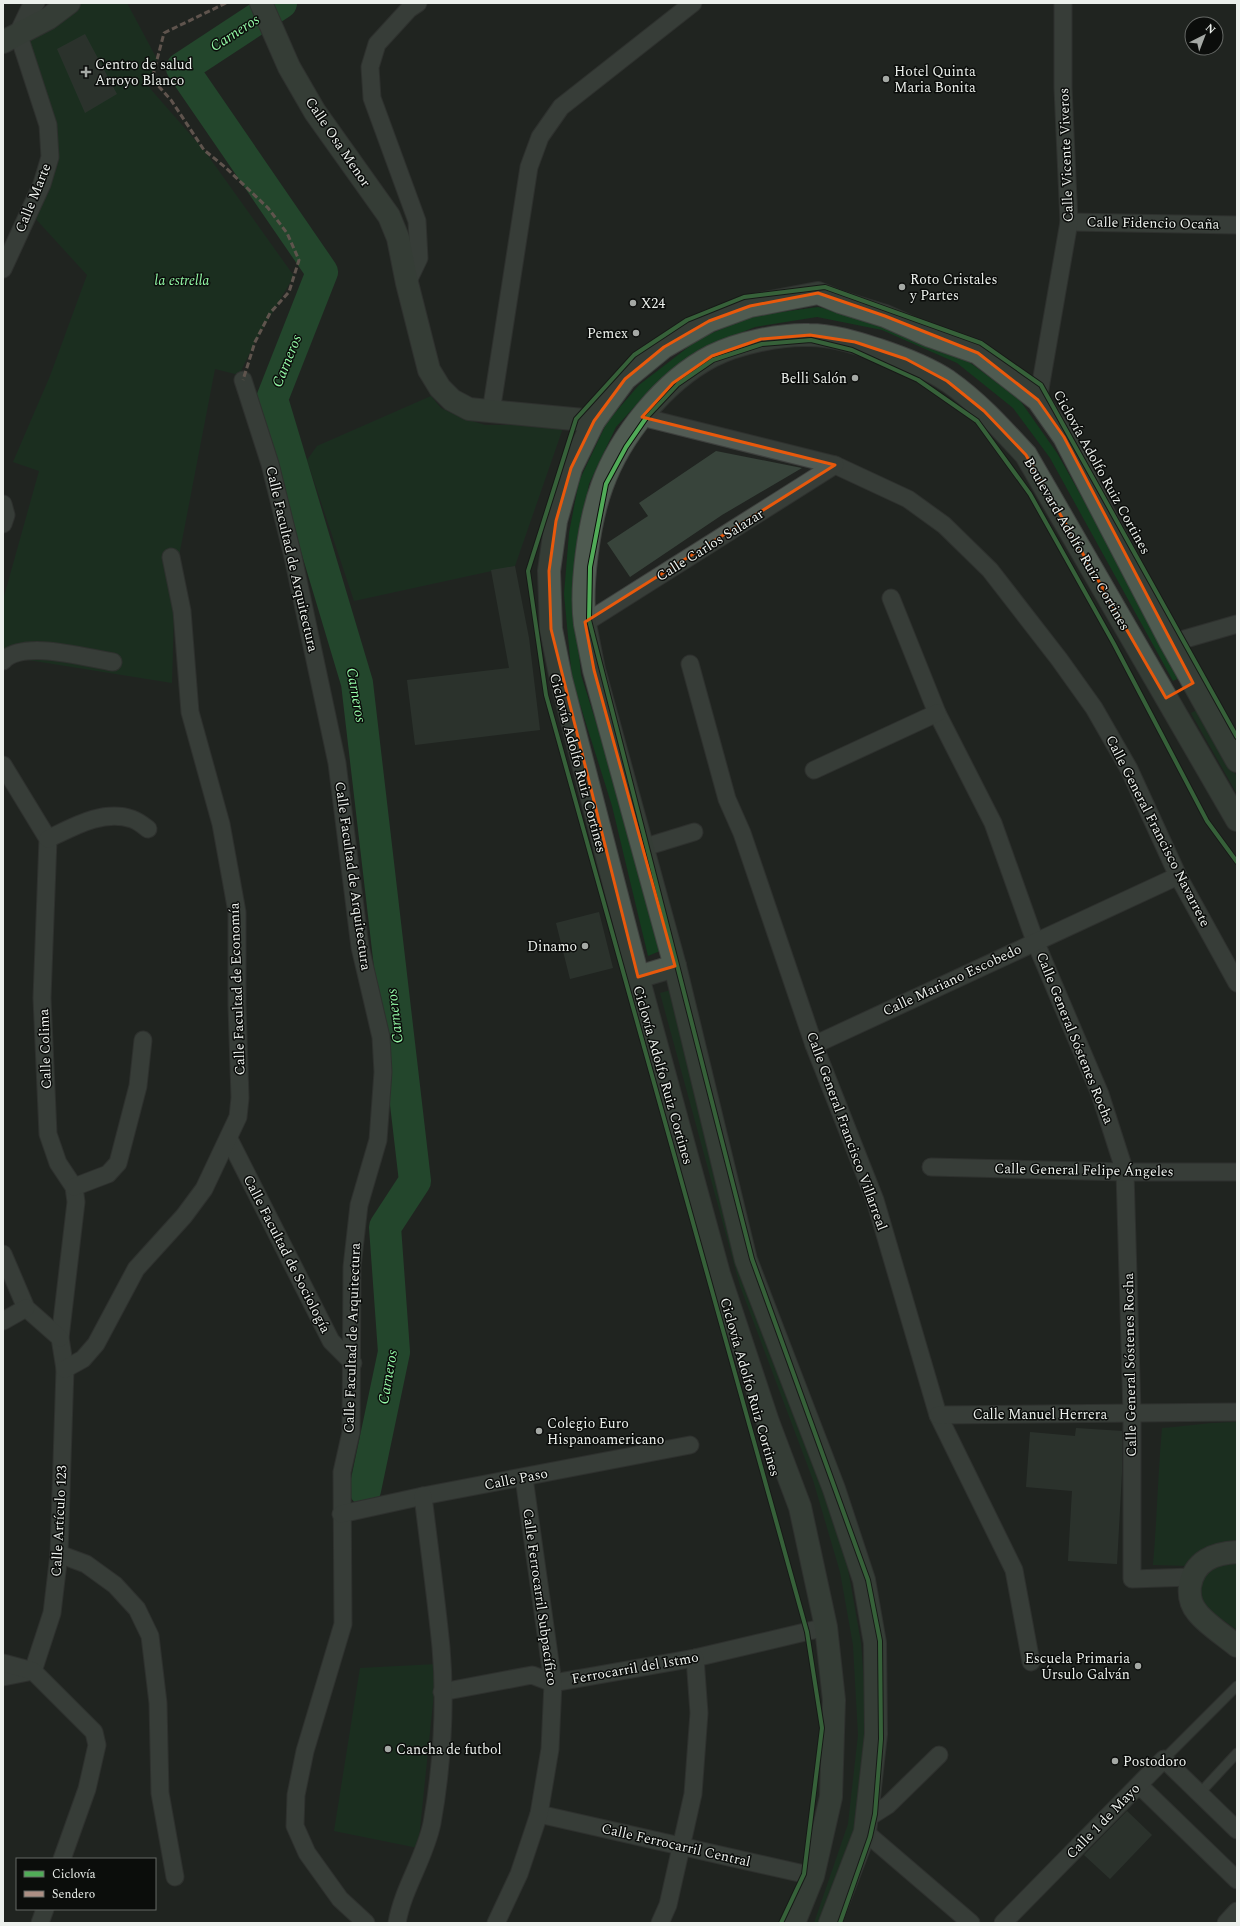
<svg xmlns="http://www.w3.org/2000/svg" width="1240" height="1926" font-family="Spectral,serif">
<style>
.green{fill:#143b1e}
.lines{fill:none;stroke-linecap:round;stroke-linejoin:round}
.river{stroke:#26703a;stroke-width:32}
.building{fill:#38443b}
.lane-casing{stroke:#3e403e;stroke-width:11}
.street-casing{stroke:#3e403e;stroke-width:19}
.secondary-casing{stroke:#3e403e;stroke-width:24}
.lane{stroke:#525b54;stroke-width:9}
.street{stroke:#525b54;stroke-width:17}
.secondary{stroke:#4f5b51;stroke-width:22}
.quiet{stroke:#ac8f84;stroke-width:3;stroke-dasharray:6 3;stroke-linecap:butt}
.cycleway-casing{stroke:#0b0d0b;stroke-width:6}
.cycleway{stroke:#51ab58;stroke-width:4}
.marked{fill:none;stroke:#e8590c;stroke-width:3;stroke-linejoin:round}
.poi-dot{fill:#a5a9a5;stroke:#0b0d0b;stroke-width:1.5}
.labels{text-anchor:middle;dominant-baseline:central;stroke-width:3;stroke-linejoin:round;paint-order:stroke}
.poi-label{font-size:14px;fill:#ecf0ec;stroke:#0b0d0b;text-anchor:start}
.street-label{font-size:14px;fill:#ecf0ec;stroke:#0b0d0b}
.park-label{font-size:14px;font-style:italic;fill:#92f8a5;stroke:#0b0d0b}
.water-label{font-size:15px;font-style:italic;fill:#94faa7;stroke:#0b0d0b}
</style>
<rect width="100%" height="100%" fill="#212421"/>
<!-- green -->
<g class="green">
<polygon points="69,3 127,3 157,59 147,85 204,150 294,276 255,342 239,375 215,369 175,577 172,683 3,656 3,600 39,471 13,462 50,376 87,275 34,217 57,162 17,33"/>
<polygon points="818,307 884,323 961,356 1019,399 1057,453 1183,676 1173,681 1050,458 1013,408 957,363 882,330 817,317 755,327 706,347 647,393 616,427 589,484 580,534 573,593 581,675 622,804 660,951 648,956 612,806 572,679 564,594 569,533 579,481 607,422 639,385 700,338 753,316"/>
<polygon points="431,396 441,408 460,417 485,425 517,425 563,428 515,566 354,601 307,460 317,446"/>
<polygon points="1199,709 1237,777 1237,794 1191,713"/>
<polygon points="671,990 822,1477 848,1569 861,1643 868,1735 857,1825 823,1923 814,1923 848,1824 858,1735 853,1645 840,1572 813,1480 740,1286 660,993"/>
<path d="M1237,1422V1547L1216,1545L1195,1554L1191,1566L1153,1565C1157,1519 1158,1473 1162,1428C1188,1426 1212,1422 1237,1422Z"/>
<polygon points="1237,1561 1237,1630 1195,1600 1203,1569"/>
<polygon points="437,1664 418,1848 334,1831 360,1668"/>
</g>
<g class="lines">
<!-- river -->
<polyline class="river" points="281,3 182,68 322,272 272,399 357,683 415,1181 385,1227 394,1352 365,1490"/>
</g>
<!-- building -->
<g class="building">
<polygon points="85,34 117,94 85,113 57,49"/>
<polygon points="716,451 802,468 722,515 630,577 607,543 648,516 639,503"/>
<polygon points="515,566 529,638 540,730 415,745 407,680 509,668 491,570"/>
<polygon points="599,912 613,968 570,979 556,923"/>
<polygon points="1076,1428 1122,1431 1122,1472 1117,1564 1068,1561 1072,1491 1026,1487 1030,1432 1075,1436"/>
<polygon points="1127,1811 1152,1835 1110,1879 1084,1855"/>
</g>
<g class="lines">
<!-- lane casing -->
<g class="lane-casing">
<g id="lane">
<polyline points="1164,1759 1237,1686"/>
<polyline points="1200,1793 1237,1753"/>
</g>
</g>
<!-- street casing -->
<g class="street-casing">
<g id="street">
<polyline points="1069,222 1237,225"/>
<polyline points="3,269 42,184 50,157 48,125 18,33 29,10 36,3"/>
<polyline points="407,283 419,258 417,221 372,98 370,67 377,44 409,9 418,3"/>
<polyline points="243,380 270,464 293,557 337,763 360,947 381,1037 383,1072 378,1140 359,1205 352,1267 351,1432 342,1472 343,1624 305,1751 296,1795 295,1826 307,1853 340,1899 366,1923"/>
<polyline points="1038,400 1069,222 1063,88 1063,3"/>
<polyline points="491,412 529,167 540,137 561,107 693,3"/>
<polyline points="642,417 835,465 908,499 944,525 990,570 1059,659 1094,708 1129,769 1178,876 1237,983"/>
<polyline points="3,504 6,515 3,524"/>
<polyline points="891,598 937,713 993,823 1035,941 1100,1094 1125,1172 1132,1414 1132,1579 1192,1577"/>
<polyline points="585,623 835,465"/>
<polyline points="1171,643 1237,624"/>
<path d="M3,661C23,639 86,658 113,662"/>
<polyline points="690,664 727,799 742,833 814,1045 875,1200 938,1415 1014,1570 1031,1662"/>
<polyline points="3,765 48,839 42,998 48,1134 58,1163 74,1187 76,1202 60,1338 65,1369 59,1554 52,1613 33,1671 3,1677"/>
<polyline points="814,770 937,713"/>
<path d="M48,839C73,827 103,809 132,819C138,821 143,825 148,829"/>
<polyline points="642,848 694,832"/>
<polyline points="814,1045 1178,876"/>
<polyline points="229,1139 331,1341 353,1363"/>
<polyline points="931,1167 1125,1172 1237,1172"/>
<polyline points="74,1187 108,1174 118,1163 138,1086 143,1040"/>
<polyline points="3,1254 26,1308 60,1338"/>
<polyline points="3,1321 26,1308"/>
<polyline points="65,1369 83,1359 96,1344 136,1269 184,1216 204,1189 238,1117 240,1098 237,1005 237,912 221,824 190,712 182,611 171,557"/>
<polyline points="938,1415 1237,1412"/>
<polyline points="341,1514 423,1496 690,1445"/>
<polyline points="59,1554 86,1564 115,1585 137,1609 150,1636 158,1703 160,1793 175,1877"/>
<polyline points="3,1663 33,1671 94,1732 97,1745 87,1789 62,1859"/>
<polyline points="442,1692 532,1675 553,1683 695,1658 826,1627"/>
<polyline points="1139,1785 1237,1880"/>
<polyline points="539,1814 813,1876"/>
<polyline points="866,1819 888,1805 939,1755"/>
<polyline points="865,1832 971,1923"/>
<polyline points="40,1923 45,1909"/>
<path d="M397,1923C403,1888 425,1858 432,1823C442,1768 446,1703 441,1647C436,1597 429,1546 423,1496"/>
<polyline points="496,1923 519,1874 539,1814 550,1749 553,1683 524,1478"/>
<polyline points="660,1923 668,1905 693,1794 699,1713 695,1658"/>
<polyline points="1003,1923 1164,1759 1237,1830"/>
<polyline points="1226,1923 1237,1911"/>
</g>
</g>
<!-- secondary casing -->
<g class="secondary-casing">
<g id="secondary">
<polyline points="261,3 289,67 315,112 389,216 398,238 407,283 429,370 440,388 452,400 469,409 594,421"/>
<polyline points="3,42 49,18 69,3"/>
<polyline points="638,977 675,966"/>
<path d="M1237,1552C1214,1553 1194,1561 1190,1586C1189,1595 1191,1605 1197,1612C1206,1624 1225,1636 1237,1646"/>
<polyline points="794,1923 813,1876 831,1797 834,1700 826,1627 800,1507 768,1422 719,1274 638,977 561,679 551,629 549,571 556,521 571,468 594,421 625,379 664,347 709,321 750,306 818,293 840,302 885,316 930,336 978,353 1038,400 1064,437 1171,643 1237,761"/>
<path d="M830,1923L865,1832L876,1734L875,1643L864,1580L834,1489L746,1260L675,966L594,670C591,655 588,640 585,624C580,587 589,521 602,486C620,436 664,381 712,356C738,343 780,334 809,335C833,335 857,343 879,350C903,358 927,367 948,381C978,402 1002,429 1026,455L1237,820"/>
</g>
</g>
<!-- lane -->
<use href="#lane" class="lane"/>
<!-- street -->
<use href="#street" class="street"/>
<!-- secondary -->
<use href="#secondary" class="secondary"/>
<!-- quiet -->
<polyline class="quiet" points="226,3 164,33 152,79 171,100 204,150 225,167 268,208 287,233 299,260 289,292 270,313 255,342 243,380"/>
<!-- cycleway casing -->
<g class="cycleway-casing">
<g id="cycleway">
<polyline points="781,1923 804,1874 822,1728 807,1632 546,695 528,571 576,419 634,355 687,320 744,297 825,287 981,343 1041,385 1237,737"/>
<polyline points="840,1923 870,1837 875,1814 881,1739 880,1641 868,1580 752,1259 589,620 590,567 606,484 626,447 646,418 678,384 713,360 762,344 811,340 852,350 918,380 977,421 1030,494 1114,644 1207,821 1237,862"/>
</g>
</g>
<!-- cycleway -->
<use href="#cycleway" class="cycleway"/>
</g>
<!-- marked area -->
<path d="M0 0H1240V1926H0ZM818,293L885,316L978,353L1038,400L1064,437L1193,683L1166,698L1026,455L984,411L947,381L906,359L855,342L810,335L761,339L712,356L673,383L642,417L835,465L585,622L594,670L675,966L638,977L551,629L549,571L556,521L571,468L594,421L625,379L664,347L709,321L750,306Z" fill="#212421" fill-opacity=".55" fill-rule="evenodd"/>
<path class="marked" d="M818,293L885,316L978,353L1038,400L1064,437L1193,683L1166,698L1026,455L984,411L947,381L906,359L855,342L810,335L761,339L712,356L673,383L642,417L835,465L585,622L594,670L675,966L638,977L551,629L549,571L556,521L571,468L594,421L625,379L664,347L709,321L750,306Z"/>
<!-- markers -->
<g class="poi-dot">
<path d="M84 66h4v4h4v4h-4v4h-4v-4h-4v-4h4z"/>
<circle cx="886" cy="79" r="4"/>
<circle cx="902" cy="287" r="4"/>
<circle cx="633" cy="303" r="4"/>
<circle cx="636" cy="333" r="4"/>
<circle cx="855" cy="378" r="4"/>
<circle cx="585" cy="946" r="4"/>
<circle cx="539" cy="1431" r="4"/>
<circle cx="1138" cy="1666" r="4"/>
<circle cx="388" cy="1749" r="4"/>
<circle cx="1115" cy="1761" r="4"/>
</g>
<g class="labels">
<!-- poi labels -->
<g class="poi-label">
<text x="95" y="64">Centro de salud<tspan x="95" dy="16">Arroyo Blanco</tspan></text>
<text x="894" y="71">Hotel Quinta<tspan x="894" dy="16">Maria Bonita</tspan></text>
<text x="910" y="279">Roto Cristales<tspan x="910" dy="16">y Partes</tspan></text>
<text x="641" y="303">X24</text>
<text x="628" y="333" text-anchor="end">Pemex</text>
<text x="847" y="378" text-anchor="end">Belli Salón</text>
<text x="577" y="946" text-anchor="end">Dinamo</text>
<text x="547" y="1423">Colegio Euro<tspan x="547" dy="16">Hispanoamericano</tspan></text>
<text x="1130" y="1658" text-anchor="end">Escuela Primaria<tspan x="1130" dy="16">Úrsulo Galván</tspan></text>
<text x="396" y="1749">Cancha de futbol</text>
<text x="1123" y="1761">Postodoro</text>
</g>
<!-- street labels -->
<g class="street-label">
<text transform="translate(338 142) rotate(56)">Calle Osa Menor</text>
<text transform="translate(1066 155) rotate(-92)">Calle Vicente Viveros</text>
<text transform="translate(33 198) rotate(-68)">Calle Marte</text>
<text transform="translate(1153 223) rotate(1)">Calle Fidencio Ocaña</text>
<text transform="translate(1102 472) rotate(61)">Ciclovía Adolfo Ruiz Cortines</text>
<text transform="translate(1077 544) rotate(60)">Boulevard Adolfo Ruiz Cortines</text>
<text transform="translate(710 545) rotate(-32)">Calle Carlos Salazar</text>
<text transform="translate(292 559) rotate(77)">Calle Facultad de Arquitectura</text>
<text transform="translate(578 763) rotate(75)">Ciclovía Adolfo Ruiz Cortines</text>
<text transform="translate(1158 831) rotate(63)">Calle General Francisco Navarrete</text>
<text transform="translate(353 876) rotate(82)">Calle Facultad de Arquitectura</text>
<text transform="translate(952 980) rotate(-25)">Calle Mariano Escobedo</text>
<text transform="translate(237 989) rotate(-92)">Calle Facultad de Economía</text>
<text transform="translate(1075 1038) rotate(68)">Calle General Sóstenes Rocha</text>
<text transform="translate(45 1049) rotate(-92)">Calle Colima</text>
<text transform="translate(663 1075) rotate(74)">Ciclovía Adolfo Ruiz Cortines</text>
<text transform="translate(847 1131) rotate(70)">Calle General Francisco Villarreal</text>
<text transform="translate(1084 1170) rotate(1)">Calle General Felipe Ángeles</text>
<text transform="translate(287 1254) rotate(63)">Calle Facultad de Sociología</text>
<text transform="translate(352 1338) rotate(-88)">Calle Facultad de Arquitectura</text>
<text transform="translate(1130 1365) rotate(-91)">Calle General Sóstenes Rocha</text>
<text transform="translate(750 1387) rotate(74)">Ciclovía Adolfo Ruiz Cortines</text>
<text x="1040" y="1414">Calle Manuel Herrera</text>
<text transform="translate(516 1479) rotate(-11)">Calle Paso</text>
<text transform="translate(59 1521) rotate(-87)">Calle Artículo 123</text>
<text transform="translate(540 1597) rotate(82)">Calle Ferrocarril Subpacífico</text>
<text transform="translate(635 1668) rotate(-10)">Ferrocarril del Istmo</text>
<text transform="translate(1103 1821) rotate(-46)">Calle 1 de Mayo</text>
<text transform="translate(676 1845) rotate(13)">Calle Ferrocarril Central</text>
</g>
<!-- park labels -->
<g class="park-label">
<text x="182" y="280">la estrella</text>
</g>
<!-- water labels -->
<g class="water-label">
<text transform="translate(235 33) rotate(-33)">Carneros</text>
<text transform="translate(287 361) rotate(-68)">Carneros</text>
<text transform="translate(356 695) rotate(80)">Carneros</text>
<text transform="translate(395 1016) rotate(-97)">Carneros</text>
<text transform="translate(388 1377) rotate(-80)">Carneros</text>
</g>
</g>
<!-- border -->
<rect width="1240" height="1926" fill="none" stroke="#ecf0ec" stroke-width="8"/>
<!-- legend -->
<rect x="16" y="1858" width="140" height="52" fill="#0b0d0b" stroke="#656865"/>
<rect x="24" y="1871" width="20" height="6" fill="#51ab58" stroke="#656865"/>
<text x="52" y="1878" font-size="12" fill="#ecf0ec">Ciclovía</text>
<rect x="24" y="1891" width="20" height="6" fill="#ac8f84" stroke="#656865"/>
<text x="52" y="1898" font-size="12" fill="#ecf0ec">Sendero</text>
<!-- north arrow -->
<g transform="translate(1204 36) rotate(42)"><circle r="19" fill="#0b0d0b" stroke="#656865"/>
<path d="M0-3L7 15L0 10L-7 15Z" fill="#a5a9a5"/>
<text y="-6" font-size="11" font-weight="bold" text-anchor="middle" fill="#ecf0ec">N</text>
</g>
</svg>
